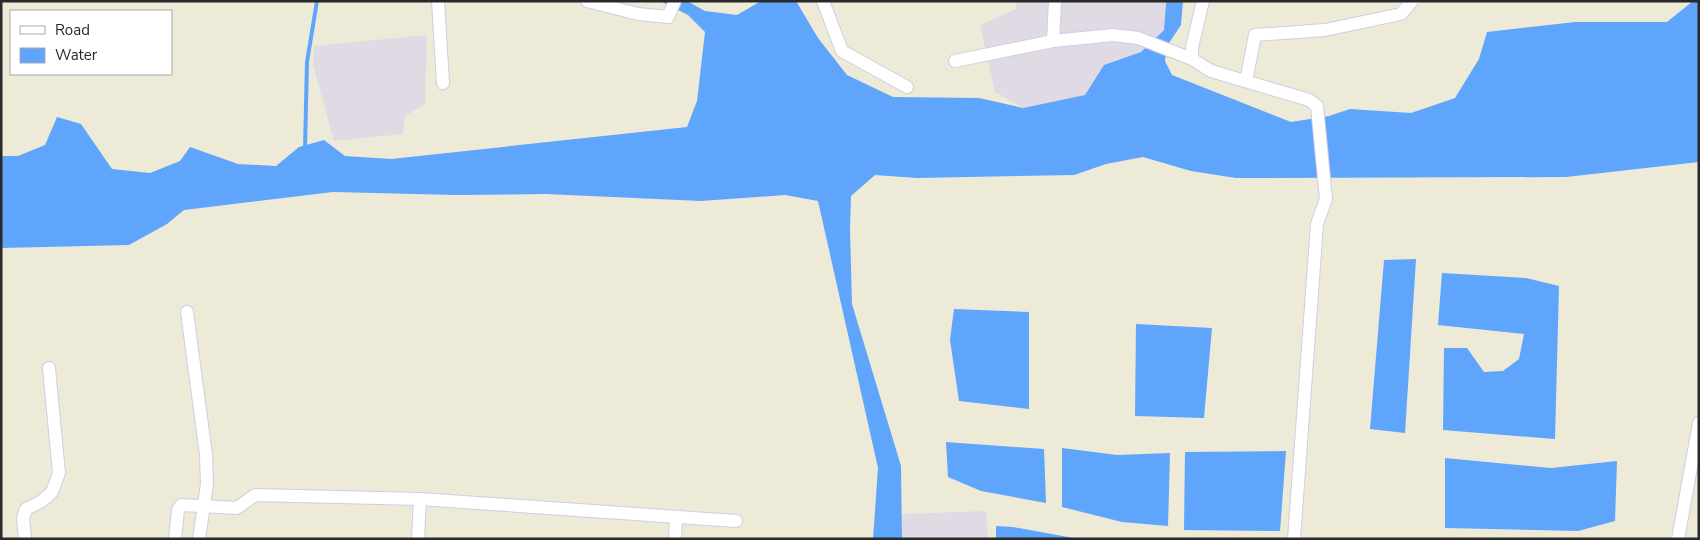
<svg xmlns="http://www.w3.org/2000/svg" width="1700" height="540" font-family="'Nunito Sans',sans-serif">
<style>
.industrial{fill:#e0dae4}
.water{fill:#5fa5fb}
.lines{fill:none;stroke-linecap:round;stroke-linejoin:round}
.stream{stroke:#5fa5fb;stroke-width:4}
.minor-casing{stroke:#d0cde4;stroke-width:14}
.minor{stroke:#fff;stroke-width:12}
</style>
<rect width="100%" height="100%" fill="#edead8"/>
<!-- industrial -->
<g class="industrial">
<polygon points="1016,1 1165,1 1164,29 1141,52 1104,65 1085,95 1023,108 995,92 980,25 1016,9"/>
<polygon points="427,35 425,104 405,116 403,134 334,141 313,65 314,46"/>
<polygon points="986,511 988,539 902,539 902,514"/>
</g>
<!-- water -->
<g class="water">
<polygon points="660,1 687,1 705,11 737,15 761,1 796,1 818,38 847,75 893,97 979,98 1023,108 1085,95 1104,65 1141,52 1164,30 1166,1 1183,1 1181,25 1167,46 1165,61 1172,75 1291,122 1329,116 1350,109 1411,113 1455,98 1479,59 1487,32 1575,22 1667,22 1693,1 1699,1 1699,162 1566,177 1236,178 1191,171 1143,157 1106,164 1074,175 917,178 875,175 851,196 850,230 852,304 901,466 902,539 873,539 878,468 818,201 785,195 701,201 546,194 456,195 333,192 184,210 167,224 129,245 1,248 1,156 18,156 45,145 57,117 81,124 112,169 150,173 180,161 190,147 238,164 276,166 299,147 324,140 345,156 391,159 687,127 697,101 705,32 688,15"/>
<polygon points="1416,259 1405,433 1370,429 1384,260"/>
<polygon points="1442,273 1526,278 1559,286 1555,439 1443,430 1444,348 1467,348 1484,372 1503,371 1519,359 1524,334 1438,325"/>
<polygon points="954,309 1029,312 1029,409 959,401 950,340"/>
<polygon points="1136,324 1212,328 1204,418 1135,416"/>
<polygon points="946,442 1044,449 1046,503 981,491 948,477"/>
<polygon points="1062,448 1117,455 1170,453 1168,526 1122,522 1062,507"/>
<polygon points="1286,451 1280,531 1184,530 1185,452"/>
<polygon points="1445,458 1551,468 1617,461 1615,521 1578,531 1445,528"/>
<polygon points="996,526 1013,527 1079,539 996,539"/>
</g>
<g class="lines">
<!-- stream -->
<polyline class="stream" points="305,148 307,62 317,1"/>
<!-- minor casing -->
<g class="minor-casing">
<g id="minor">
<polyline points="438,1 443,83"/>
<polyline points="587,1 638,14 668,17 675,1"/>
<polyline points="823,1 842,51 907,87"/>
<polyline points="1055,1 1053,41 1113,35 1138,38 1192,59"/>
<polyline points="1203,1 1192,47 1192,59 1211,71 1309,100 1317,106 1326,199 1317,224 1294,539"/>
<polyline points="955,61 1053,41"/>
<polyline points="1246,81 1255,35 1325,30 1401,14 1412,1"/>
<polyline points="187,312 206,455 207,484 199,539"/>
<polyline points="25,539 23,518 26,509 42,501 52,492 59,473 49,368"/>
<polyline points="175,539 178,510 181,505 237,508 255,495 420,499 736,521"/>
<polyline points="418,539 420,499"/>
<polyline points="675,539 676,517"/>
<polyline points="1678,539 1699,423"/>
</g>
</g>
<!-- minor -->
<use href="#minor" class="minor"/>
</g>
<!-- border -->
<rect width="1700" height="540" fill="none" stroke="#292929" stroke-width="5"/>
<!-- legend -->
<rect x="10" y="10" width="162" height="65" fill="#ffffff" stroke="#a9a9a9"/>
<rect x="20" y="26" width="25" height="8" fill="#ffffff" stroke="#a9a9a9"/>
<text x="55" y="35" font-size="15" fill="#292929">Road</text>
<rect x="20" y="48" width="25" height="15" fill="#5fa5fb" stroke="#a9a9a9"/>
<text x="55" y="60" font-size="15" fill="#292929">Water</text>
</svg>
